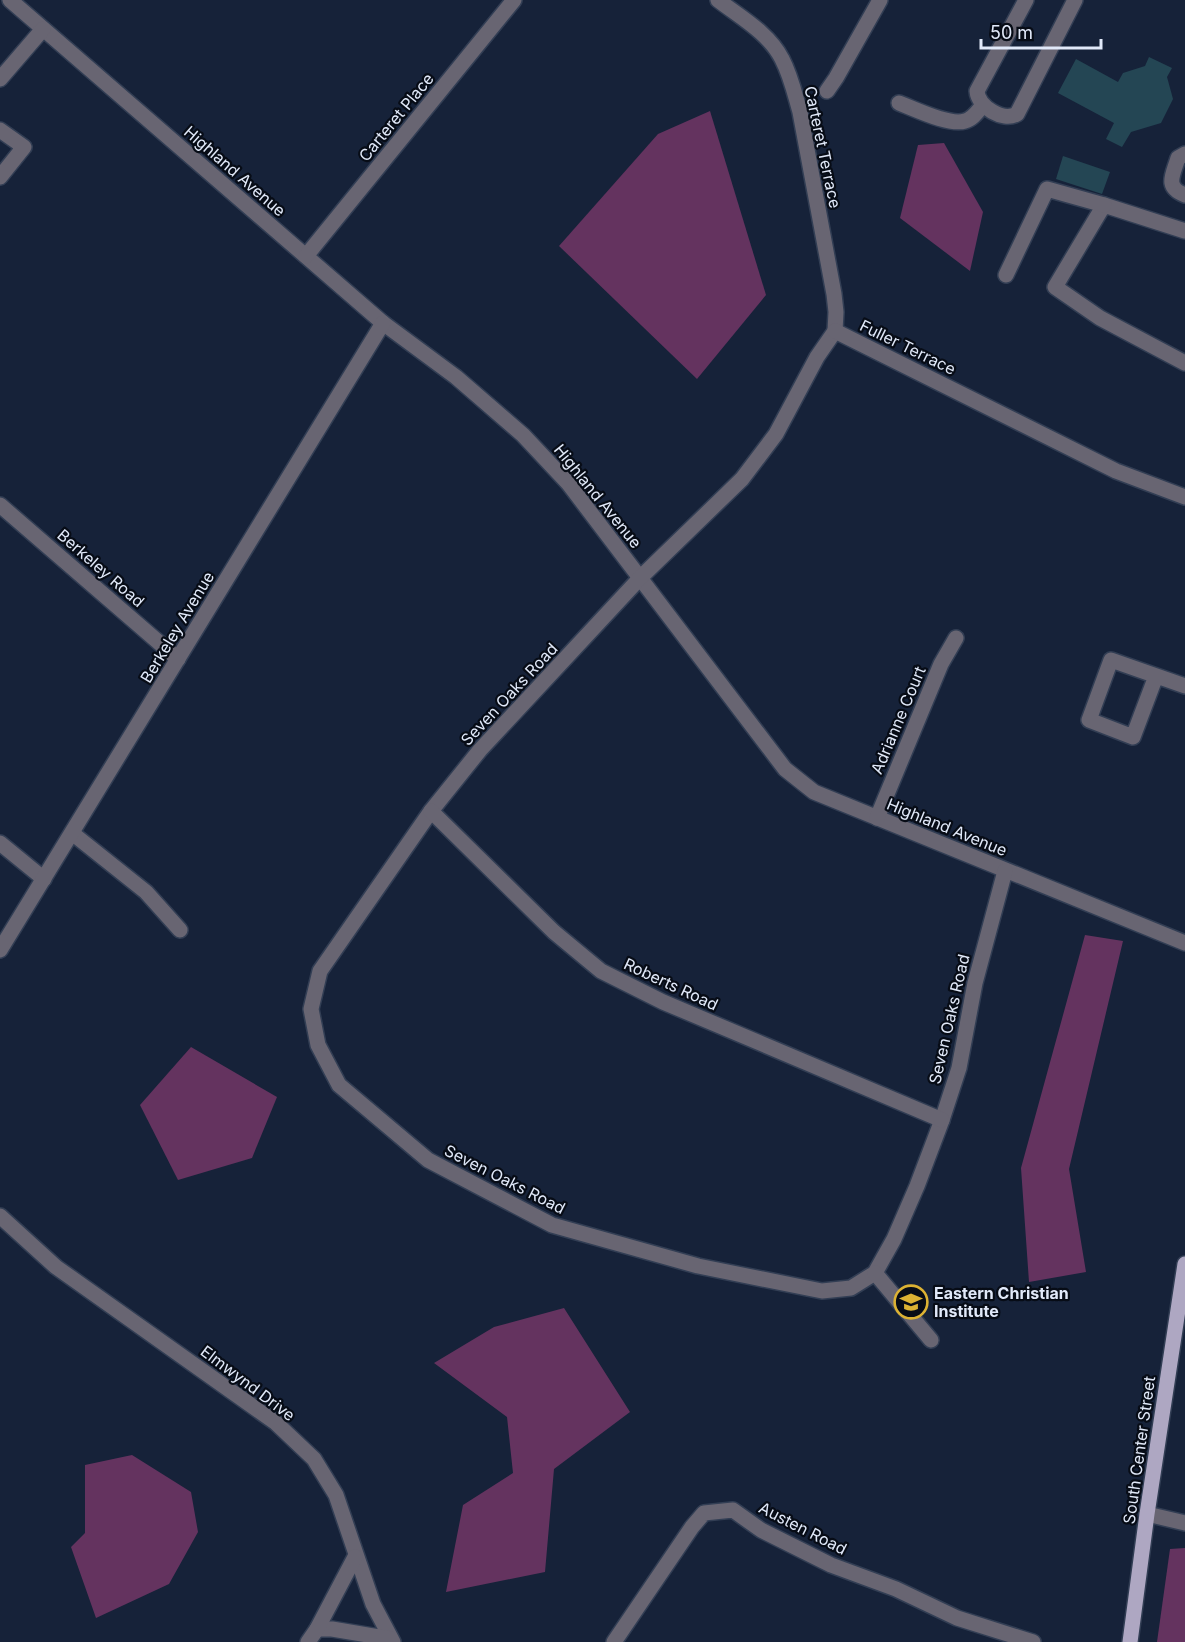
<svg xmlns="http://www.w3.org/2000/svg" width="1185" height="1642" font-family="Inter,sans-serif">
<style>
.forest{fill:#64335f}
.building{fill:#244654}
.lines{fill:none;stroke-linecap:round;stroke-linejoin:round}
.minor-casing{stroke:#323e54;stroke-width:18}
.major-casing{stroke:#323e54;stroke-width:18}
.minor{stroke:#686572;stroke-width:15}
.major{stroke:#aea7c2;stroke-width:15}
.labels{text-anchor:middle;dominant-baseline:central;stroke-width:4.5;stroke-linejoin:round;paint-order:stroke}
.street-label{font-size:16px;fill:#e1e9f9;stroke:#070c16}
.poi-label{font-size:16px;font-weight:bold;fill:#e1e9f9;stroke:#070c16;text-anchor:start}
</style>
<rect width="100%" height="100%" fill="#162239"/>
<!-- forest -->
<g class="forest">
<polygon points="710,111 766,295 697,379 559,246 658,134"/>
<polygon points="944,143 983,212 970,271 900,218 918,145"/>
<polygon points="1085,935 1123,941 1069,1169 1086,1272 1029,1282 1021,1168"/>
<polygon points="191,1047 277,1097 252,1158 178,1180 140,1105"/>
<polygon points="564,1308 630,1412 554,1469 545,1572 446,1592 463,1505 513,1473 507,1417 434,1363 494,1327"/>
<polygon points="132,1455 191,1492 198,1532 169,1584 96,1618 71,1547 85,1533 85,1465"/>
<polygon points="1185,1548 1185,1642 1157,1642 1170,1549"/>
</g>
<!-- building -->
<g class="building">
<polygon points="1149,57 1172,68 1167,77 1173,99 1161,123 1131,132 1122,147 1106,139 1114,123 1058,93 1076,59 1118,82 1123,73 1145,66"/>
<polygon points="1063,156 1110,172 1102,194 1056,179"/>
</g>
<g class="lines">
<!-- minor casing -->
<g class="minor-casing">
<g id="minor">
<polyline points="10,0 383,323 456,377 523,435 568,483 785,769 814,792 1185,943"/>
<path d="M718,0C740,17 769,33 782,59C791,76 795,95 800,112L834,294L836,312L835,331"/>
<path d="M1026,0L977,91C978,107 1003,122 1017,114L1075,0"/>
<polyline points="0,79 43,29"/>
<polyline points="827,91 836,78 880,0"/>
<path d="M899,103C915,109 949,126 965,121C973,119 978,111 983,105"/>
<polyline points="0,130 24,147 0,177"/>
<path d="M1185,154L1178,158C1173,175 1164,187 1185,195"/>
<polyline points="1185,231 1104,205 1055,287 1100,318 1185,363"/>
<polyline points="306,256 514,0"/>
<polyline points="1006,275 1047,189 1104,205"/>
<polyline points="835,331 817,357 776,434 742,479 641,577 480,750 431,811 320,971 311,1009 318,1045 339,1085 428,1160 552,1225 698,1266 822,1291 851,1288 875,1273 894,1239 917,1186 942,1120 959,1068 975,983 1005,871"/>
<polyline points="835,331 1116,471 1185,497"/>
<polyline points="0,505 178,659"/>
<polyline points="1156,676 1133,737 1089,720 1111,660 1185,686"/>
<polyline points="431,811 554,932 601,971 663,1002 942,1120"/>
<polyline points="877,818 941,664 956,638"/>
<polyline points="72,833 146,892 180,930"/>
<polyline points="0,843 44,879"/>
<polyline points="0,950 383,323"/>
<polyline points="0,1216 56,1267 276,1423 314,1459 336,1495 373,1604 393,1642"/>
<polyline points="875,1273 931,1340"/>
<polyline points="1147,1514 1185,1523"/>
<polyline points="317,1629 332,1629 391,1639"/>
<polyline points="308,1642 317,1629 355,1557"/>
<polyline points="614,1642 692,1527 704,1513 733,1510 761,1530 831,1565 896,1589 957,1618 1033,1642"/>
</g>
</g>
<!-- major casing -->
<g class="major-casing">
<polyline id="major" points="1130,1642 1147,1514 1185,1264"/>
</g>
<!-- minor -->
<use href="#minor" class="minor"/>
<!-- major -->
<use href="#major" class="major"/>
</g>
<!-- icons -->
<defs>
<g id="school-ring" transform="scale(1.725)"><circle r="9.5" fill="#070c16" stroke="#dcb233" stroke-width="1.5"/><path d="M0-5L7-2L0 1L-7-2ZM-4 1L0 2.5L4 1V4Q0 6-4 4Z" fill="#dcb233"/></g>
</defs>
<g fill-rule="evenodd">
<use href="#school-ring" x="911" y="1302"/>
</g>
<g class="labels">
<!-- street labels -->
<g class="street-label">
<text transform="translate(396 117) rotate(-51)">Carteret Place</text>
<text transform="translate(823 147) rotate(78)">Carteret Terrace</text>
<text transform="translate(235 171) rotate(41)">Highland Avenue</text>
<text transform="translate(908 347) rotate(26)">Fuller Terrace</text>
<text transform="translate(598 496) rotate(51)">Highland Avenue</text>
<text transform="translate(101 568) rotate(41)">Berkeley Road</text>
<text transform="translate(177 627) rotate(-59)">Berkeley Avenue</text>
<text transform="translate(509 694) rotate(-47)">Seven Oaks Road</text>
<text transform="translate(898 720) rotate(-67)">Adrianne Court</text>
<text transform="translate(947 827) rotate(22)">Highland Avenue</text>
<text transform="translate(671 984) rotate(25)">Roberts Road</text>
<text transform="translate(949 1019) rotate(-77)">Seven Oaks Road</text>
<text transform="translate(505 1179) rotate(27)">Seven Oaks Road</text>
<text transform="translate(248 1383) rotate(37)">Elmwynd Drive</text>
<text transform="translate(1139 1450) rotate(-82)">South Center Street</text>
<text transform="translate(803 1528) rotate(27)">Austen Road</text>
</g>
<!-- poi labels -->
<g class="poi-label">
<text x="934" y="1293">Eastern Christian<tspan x="934" dy="18">Institute</tspan></text>
</g>
</g>
<!-- scale -->
<path d="M981 39v9h120v-9" fill="none" stroke="#e1e9f9" stroke-width="3"/>
<text x="990" y="39" font-size="18" fill="#e1e9f9" stroke="#070c16" stroke-width="4.5" paint-order="stroke">50 m</text>
</svg>
